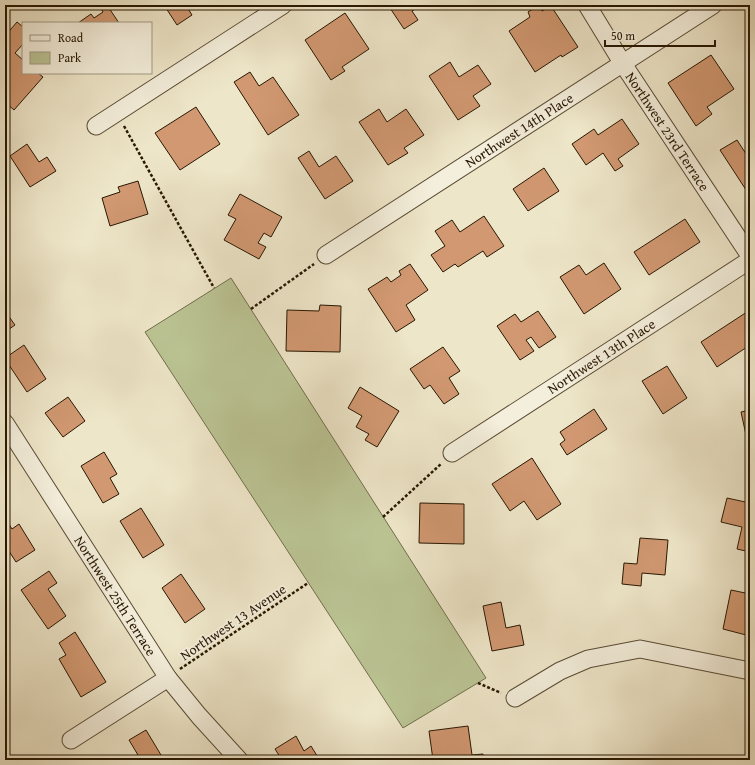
<svg xmlns="http://www.w3.org/2000/svg" width="755" height="765" font-family="'Gentium Book Plus',serif">
<style>
.green{fill:#bbc494;stroke:#716e4b}
.building{fill:#d19871;stroke:#271702}
.lines{fill:none;stroke-linecap:round;stroke-linejoin:round}
.minor-casing{stroke:#594b34;stroke-width:19}
.path{stroke:#271702;stroke-width:2.5;stroke-dasharray:3 2;stroke-linecap:butt}
.minor{stroke:#f4efdc;stroke-width:17}
.labels{text-anchor:middle;dominant-baseline:central;stroke-width:3.5;stroke-linejoin:round;paint-order:stroke}
.street-label{font-size:14px;fill:#271702;stroke:#f4efdc}
</style>
<rect width="100%" height="100%" fill="#eee6c9"/>
<filter id="stains"><feTurbulence type="fractalNoise" baseFrequency=".005" numOctaves="4"/><feColorMatrix values="0 0 0 0 .2 0 0 0 0 .09 0 0 0 0 .02 0 0 0 .5 -.17"/></filter>
<radialGradient id="worn" r=".72"><stop offset=".6" stop-color="#630" stop-opacity="0"/><stop offset="1" stop-color="#630" stop-opacity=".3"/></radialGradient>
<!-- green -->
<polygon class="green" points="231,278 486,678 403,728 145,332"/>
<!-- building -->
<g class="building">
<polygon points="99,5 107,5 119,23 78,23 91,14 94,18 103,12"/>
<polygon points="164,5 190,5 187,7 192,15 177,25"/>
<polygon points="388,5 422,5 412,11 418,20 404,29"/>
<polygon points="539,5 542,11 551,6 578,47 562,57 561,55 535,72 509,31 530,17 528,12"/>
<polygon points="345,13 369,49 342,67 345,71 331,80 305,40"/>
<polygon points="17,22 23,27 23,44 15,53 23,60 23,73 38,73 43,77 14,110 5,102 5,36"/>
<polygon points="711,55 734,89 707,107 712,114 696,126 668,83"/>
<polygon points="450,62 459,77 478,65 491,84 473,96 480,106 458,120 429,76"/>
<polygon points="250,72 259,86 273,77 299,115 268,135 234,82"/>
<polygon points="196,107 220,144 180,170 155,133"/>
<polygon points="379,109 387,122 406,109 424,135 404,148 408,153 388,165 359,122"/>
<polygon points="622,119 639,144 618,159 623,166 615,171 603,153 586,165 572,144 594,129 598,135"/>
<polygon points="737,140 750,160 750,196 720,150"/>
<polygon points="27,144 39,162 47,157 56,171 30,187 10,156"/>
<polygon points="309,151 319,167 336,156 353,181 325,199 298,158"/>
<polygon points="544,168 559,191 528,211 513,189"/>
<polygon points="138,181 148,214 110,226 102,198 120,192 118,187"/>
<polygon points="240,194 282,217 271,237 264,233 258,243 266,247 259,259 224,240 236,219 228,215"/>
<polygon points="484,216 504,246 487,257 483,251 458,267 455,264 443,272 431,255 445,246 435,231 452,220 460,232"/>
<polygon points="685,219 700,242 649,275 634,252"/>
<polygon points="604,263 621,289 584,314 560,277 579,265 586,275"/>
<polygon points="410,264 428,290 406,305 415,320 396,332 368,289 387,277 391,282 401,275 399,271"/>
<polygon points="320,305 341,306 340,352 286,351 287,310 319,311"/>
<polygon points="750,310 750,345 717,367 701,342"/>
<polygon points="5,311 15,325 5,332"/>
<polygon points="538,311 556,337 539,348 531,337 526,340 534,351 520,360 497,326 515,314 521,322"/>
<polygon points="24,345 46,379 27,392 5,359 5,358"/>
<polygon points="443,347 460,371 449,378 459,394 444,404 430,385 424,389 410,369"/>
<polygon points="667,366 687,398 663,414 642,381"/>
<polygon points="360,387 399,411 377,447 365,440 369,434 356,427 362,416 348,408"/>
<polygon points="68,397 85,421 63,437 45,413"/>
<polygon points="594,409 607,429 567,455 560,444 565,440 560,432"/>
<polygon points="750,410 750,434 746,435 741,412"/>
<polygon points="104,452 117,474 110,478 119,494 103,503 81,466"/>
<polygon points="532,458 561,504 537,520 524,501 510,511 492,484"/>
<polygon points="727,498 750,503 750,552 737,549 742,527 721,522"/>
<polygon points="420,503 464,504 464,544 419,543"/>
<polygon points="141,508 164,545 143,558 120,521"/>
<polygon points="5,518 12,529 19,524 35,550 16,562 5,545"/>
<polygon points="640,538 668,540 665,575 642,573 641,586 622,584 624,563 637,564"/>
<polygon points="49,571 57,583 48,589 66,616 48,629 21,590"/>
<polygon points="181,574 205,609 185,623 162,588"/>
<polygon points="731,590 750,594 750,636 723,629"/>
<polygon points="501,602 506,628 520,625 524,645 492,651 483,606"/>
<polygon points="75,632 106,682 81,697 59,659 66,655 59,643"/>
<polygon points="468,726 472,755 483,754 484,760 433,760 429,731"/>
<polygon points="146,730 164,760 141,760 129,740"/>
<polygon points="296,736 304,751 311,746 319,759 282,760 275,749"/>
</g>
<g class="lines">
<!-- minor casing -->
<g class="minor-casing">
<g id="minor">
<path id="s1" d="M587,5L623,64L750,256"/>
<polyline points="96,126 283,5"/>
<path id="s2" d="M326,255L713,5"/>
<path id="s3" d="M5,423L168,678L199,716L239,760"/>
<path id="s4" d="M452,453L750,260"/>
<polyline points="515,698 560,671 588,659 640,649 750,671"/>
<polyline points="71,740 168,678"/>
</g>
</g>
<!-- path -->
<g class="path">
<polyline points="124,126 214,288"/>
<polyline points="251,309 314,264"/>
<polyline points="383,517 442,463"/>
<polyline points="180,669 308,583"/>
<polyline points="478,683 501,693"/>
</g>
<!-- minor -->
<use href="#minor" class="minor"/>
</g>
<g class="labels">
<!-- street labels -->
<g class="street-label">
<text stroke="none"><textPath href="#s2" startOffset="230">Northwest 14th Place</textPath></text>
<text stroke="none"><textPath href="#s1" startOffset="150">Northwest 23rd Terrace</textPath></text>
<text stroke="none"><textPath href="#s4" startOffset="178">Northwest 13th Place</textPath></text>
<text stroke="none"><textPath href="#s3" startOffset="205">Northwest 25th Terrace</textPath></text>
<text transform="translate(233 622) rotate(-34)">Northwest 13 Avenue</text>
</g>
</g>
<!-- margin -->
<rect width="755" height="765" fill="none" stroke="#eee6c9" stroke-width="20"/>
<rect x="6" y="6" width="743" height="753" fill="none" stroke="#271702" stroke-width="2"/>
<rect x="10" y="10" width="735" height="745" fill="none" stroke="#271702"/>
<!-- legend -->
<rect x="22" y="22" width="130" height="52" fill="#f4efdc" stroke="#a29985"/>
<rect x="30" y="35" width="20" height="6" fill="#f4efdc" stroke="#a29985"/>
<text x="58" y="42" font-size="12" fill="#271702">Road</text>
<rect x="30" y="52" width="20" height="12" fill="#bbc494" stroke="#a29985"/>
<text x="58" y="62" font-size="12" fill="#271702">Park</text>
<!-- scale -->
<path d="M605 40v6h110v-6" fill="none" stroke="#271702" stroke-width="2"/>
<text x="611" y="40" font-size="12" fill="#271702" stroke="#f4efdc" stroke-width="3" paint-order="stroke">50 m</text>
<rect width="100%" height="100%" filter="url(#stains)"/>
<rect width="100%" height="100%" fill="url(#worn)"/>
</svg>
